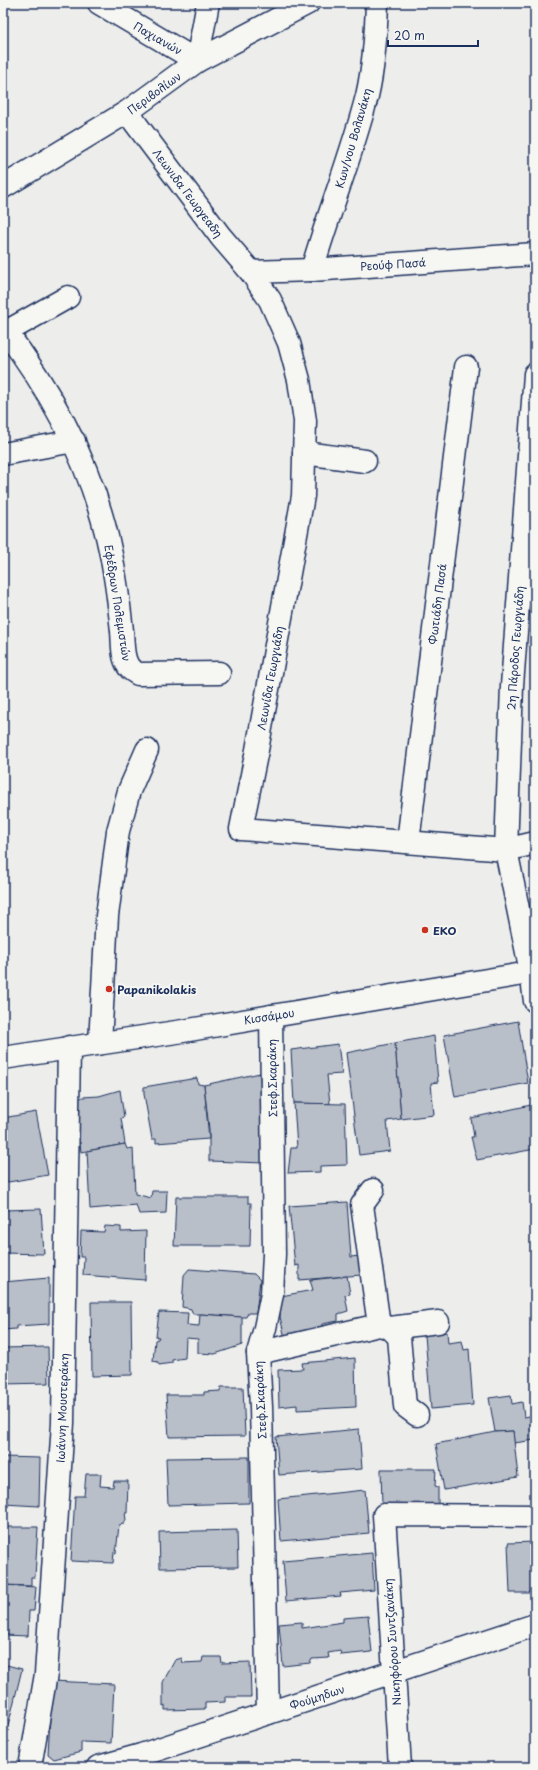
<svg xmlns="http://www.w3.org/2000/svg" width="538" height="1770" font-family="'Playpen Sans',sans-serif">
<style>
.building{fill:#b9bfc8;stroke:#1b2f5e}
.lines{fill:none;stroke-linecap:round;stroke-linejoin:round}
.minor-casing{stroke:#1b2f5e;stroke-width:25}
.major-casing{stroke:#1b2f5e;stroke-width:25}
.minor{stroke:#f6f6f2;stroke-width:22}
.major{stroke:#f6f6f2;stroke-width:22}
.poi-dot{fill:#c8321e;stroke:#f6f6f2;stroke-width:1.5}
.labels{text-anchor:middle;dominant-baseline:central;stroke-width:4;stroke-linejoin:round;paint-order:stroke}
.street-label{font-size:11px;fill:#1b2f5e;stroke:#f6f6f2}
.poi-label{font-size:11px;font-weight:bold;fill:#1b2f5e;stroke:#f6f6f2;text-anchor:start}
</style>
<rect width="100%" height="100%" fill="#edeeec"/>
<filter id="ink" filterUnits="userSpaceOnUse"><feTurbulence type="fractalNoise" baseFrequency=".025" numOctaves="2"/><feDisplacementMap in="SourceGraphic" scale="8" xChannelSelector="R" yChannelSelector="G"/><feConvolveMatrix kernelMatrix="1 2 1 2 8 2 1 2 1" color-interpolation-filters="sRGB"/></filter>
<g filter="url(#ink)">
<!-- building -->
<g class="building">
<polygon points="518,1021 528,1083 455,1097 444,1035"/>
<polygon points="434,1036 438,1082 431,1083 434,1115 401,1119 395,1043"/>
<polygon points="395,1043 401,1119 387,1121 390,1151 359,1155 346,1053"/>
<polygon points="338,1044 342,1074 327,1075 330,1104 294,1103 291,1050"/>
<polygon points="260,1073 264,1163 209,1161 209,1129 204,1085"/>
<polygon points="197,1078 198,1084 204,1085 209,1139 156,1143 156,1139 152,1139 144,1094 144,1087"/>
<polygon points="120,1090 124,1117 121,1118 125,1144 81,1152 80,1142 76,1139 77,1102 82,1097 99,1096"/>
<polygon points="294,1103 345,1104 347,1165 320,1166 320,1172 288,1173 291,1148 297,1148"/>
<polygon points="531,1105 535,1125 535,1149 477,1160 471,1137 474,1137 471,1118"/>
<polygon points="36,1112 48,1175 3,1183 3,1118"/>
<polygon points="125,1144 127,1149 133,1148 135,1194 151,1198 152,1191 167,1191 166,1213 139,1214 136,1205 90,1209 87,1151"/>
<polygon points="176,1197 248,1197 248,1203 251,1203 250,1246 174,1246"/>
<polygon points="347,1202 351,1257 359,1256 361,1275 299,1280 299,1265 295,1266 289,1206"/>
<polygon points="41,1209 44,1254 3,1253 3,1210"/>
<polygon points="105,1226 121,1227 121,1232 146,1231 145,1280 83,1275 84,1257 80,1257 81,1231 104,1232"/>
<polygon points="189,1269 254,1274 260,1280 256,1313 248,1313 246,1317 242,1317 200,1314 193,1314 191,1309 182,1307 184,1275"/>
<polygon points="347,1276 350,1294 345,1295 348,1311 338,1314 338,1321 322,1324 322,1326 319,1327 319,1331 285,1338 280,1317 281,1296 313,1290 310,1280"/>
<polygon points="49,1278 49,1324 16,1326 16,1329 3,1330 3,1282"/>
<polygon points="91,1302 131,1302 132,1375 92,1376"/>
<polygon points="159,1312 188,1313 187,1325 199,1326 200,1314 242,1317 242,1345 215,1354 198,1353 198,1339 186,1338 185,1358 172,1360 172,1363 159,1365 158,1362 153,1361 155,1340 158,1339 159,1337 156,1337"/>
<polygon points="447,1332 448,1343 462,1341 464,1350 469,1349 473,1405 431,1409 425,1335"/>
<polygon points="48,1347 49,1383 3,1384 3,1348"/>
<polygon points="355,1358 356,1407 297,1410 297,1405 279,1407 278,1370 303,1369 302,1363"/>
<polygon points="221,1387 243,1387 245,1436 169,1437 166,1395 204,1395 204,1392 220,1391"/>
<polygon points="511,1395 512,1404 522,1402 524,1417 535,1415 535,1440 514,1443 513,1431 495,1432 489,1398"/>
<polygon points="359,1429 362,1469 279,1475 276,1437"/>
<polygon points="513,1431 518,1477 444,1490 436,1444 495,1432"/>
<polygon points="3,1457 40,1458 39,1506 3,1504"/>
<polygon points="249,1457 249,1503 168,1505 166,1458"/>
<polygon points="381,1469 436,1469 435,1486 438,1487 438,1507 382,1505"/>
<polygon points="86,1474 101,1474 100,1486 113,1487 114,1481 128,1481 127,1513 125,1513 126,1520 124,1524 119,1525 116,1553 114,1552 113,1563 71,1561 75,1496 84,1496"/>
<polygon points="365,1490 369,1533 281,1541 278,1499"/>
<polygon points="3,1527 38,1527 35,1577 31,1577 31,1586 3,1585"/>
<polygon points="237,1530 238,1567 160,1568 159,1532"/>
<polygon points="535,1542 535,1593 510,1593 508,1543"/>
<polygon points="372,1553 374,1590 340,1593 341,1596 286,1601 283,1561"/>
<polygon points="3,1585 36,1587 34,1611 29,1611 28,1636 3,1635"/>
<polygon points="368,1616 372,1652 341,1655 340,1651 328,1653 329,1658 312,1659 310,1663 283,1666 279,1624 302,1622 302,1628 343,1622 343,1618"/>
<polygon points="203,1657 221,1657 222,1663 250,1662 251,1697 225,1697 225,1702 205,1703 205,1709 165,1710 165,1705 163,1706 163,1682 175,1660 182,1658 183,1663 202,1662"/>
<polygon points="3,1664 22,1669 8,1726 3,1725"/>
<polygon points="52,1681 114,1684 111,1743 81,1742 81,1752 54,1759 48,1754"/>
</g>
<g class="lines">
<!-- minor casing -->
<g class="minor-casing">
<g id="minor">
<polyline points="99,3 197,61 208,3"/>
<polyline points="127,112 221,237 251,272 270,300 289,343 299,380 305,421 303,496 257,750 241,829 506,850 531,972 535,1001"/>
<path d="M312,270C329,211 352,155 367,96C374,66 376,34 377,3"/>
<polyline points="251,272 312,270 535,254"/>
<path d="M3,328C60,402 101,484 115,577C118,595 120,613 122,631C123,642 122,655 127,664C129,669 133,671 138,674L219,673"/>
<polyline points="6,332 68,297"/>
<polyline points="535,374 512,686 506,850 535,843"/>
<polyline points="304,453 365,461"/>
<polyline points="3,454 74,441"/>
<polyline points="408,842 466,367"/>
<polyline points="100,1043 107,916 118,831 129,791 147,750"/>
<polyline points="373,1190 362,1205 379,1325"/>
<polyline points="390,1328 438,1322"/>
<polyline points="258,1353 379,1325 390,1328 399,1337 405,1406 417,1415"/>
<polyline points="268,1713 261,1407 258,1353 265,1328 272,1294 274,1254 271,1016"/>
<polyline points="30,1767 46,1674 63,1423 69,1047"/>
<polyline points="98,1767 141,1755 535,1625"/>
<polyline points="400,1767 384,1515 535,1516"/>
</g>
</g>
<!-- major casing -->
<g class="major-casing">
<g id="major">
<polyline points="3,187 127,112 197,61 308,3"/>
<polyline points="3,1058 183,1031 535,972"/>
</g>
</g>
<!-- minor -->
<use href="#minor" class="minor"/>
<!-- major -->
<use href="#major" class="major"/>
</g>
</g>
<!-- markers -->
<g class="poi-dot">
<circle cx="425" cy="930" r="4"/>
<circle cx="109" cy="989" r="4"/>
</g>
<g class="labels">
<!-- street labels -->
<g class="street-label">
<text transform="translate(158 38) rotate(30)">Παχιανών</text>
<text transform="translate(154 93) rotate(-36)">Περιβολίων</text>
<text transform="translate(353 138) rotate(-74)">Κων/νου Βολανάκη</text>
<text transform="translate(188 193) rotate(53)">Λεωνιδα Γεωργεαδη</text>
<text transform="translate(393 264) rotate(-4)">Ρεούφ Πασά</text>
<text transform="translate(118 603) rotate(81)">Εφέδρων Πολεμιστών</text>
<text transform="translate(437 604) rotate(-83)">Φωτιάδη Πασά</text>
<text transform="translate(515 648) rotate(-86)">2η Πάροδος Γεωργιάδη</text>
<text transform="translate(270 678) rotate(-80)">Λεωνίδα Γεωργιάδη</text>
<text transform="translate(269 1016) rotate(-9)">Κισσάμου</text>
<text transform="translate(272 1078) rotate(-91)">Στεφ.Σκαράκη</text>
<text transform="translate(260 1400) rotate(-93)">Στεφ.Σκαράκη</text>
<text transform="translate(62 1408) rotate(-88)">Ιωάννη Μουστεράκη</text>
<text transform="translate(392 1642) rotate(-94)">Νικηφόρου Συντζανάκη</text>
<text transform="translate(317 1697) rotate(-18)">Φούμηδων</text>
</g>
<!-- poi labels -->
<g class="poi-label">
<text x="433" y="930">EKO</text>
<text x="117" y="989">Papanikolakis</text>
</g>
</g>
<!-- margin -->
<rect width="538" height="1770" fill="none" stroke="#f6f6f2" stroke-width="16"/>
<rect x="8" y="8" width="522" height="1754" fill="none" stroke="#1b2f5e" stroke-width="1.5" filter="url(#ink)"/>
<!-- scale -->
<path d="M388 40v6h90v-6" fill="none" stroke="#1b2f5e" stroke-width="2"/>
<text x="394" y="40" font-size="12" fill="#1b2f5e" stroke="#f6f6f2" stroke-width="3" paint-order="stroke">20 m</text>
</svg>
